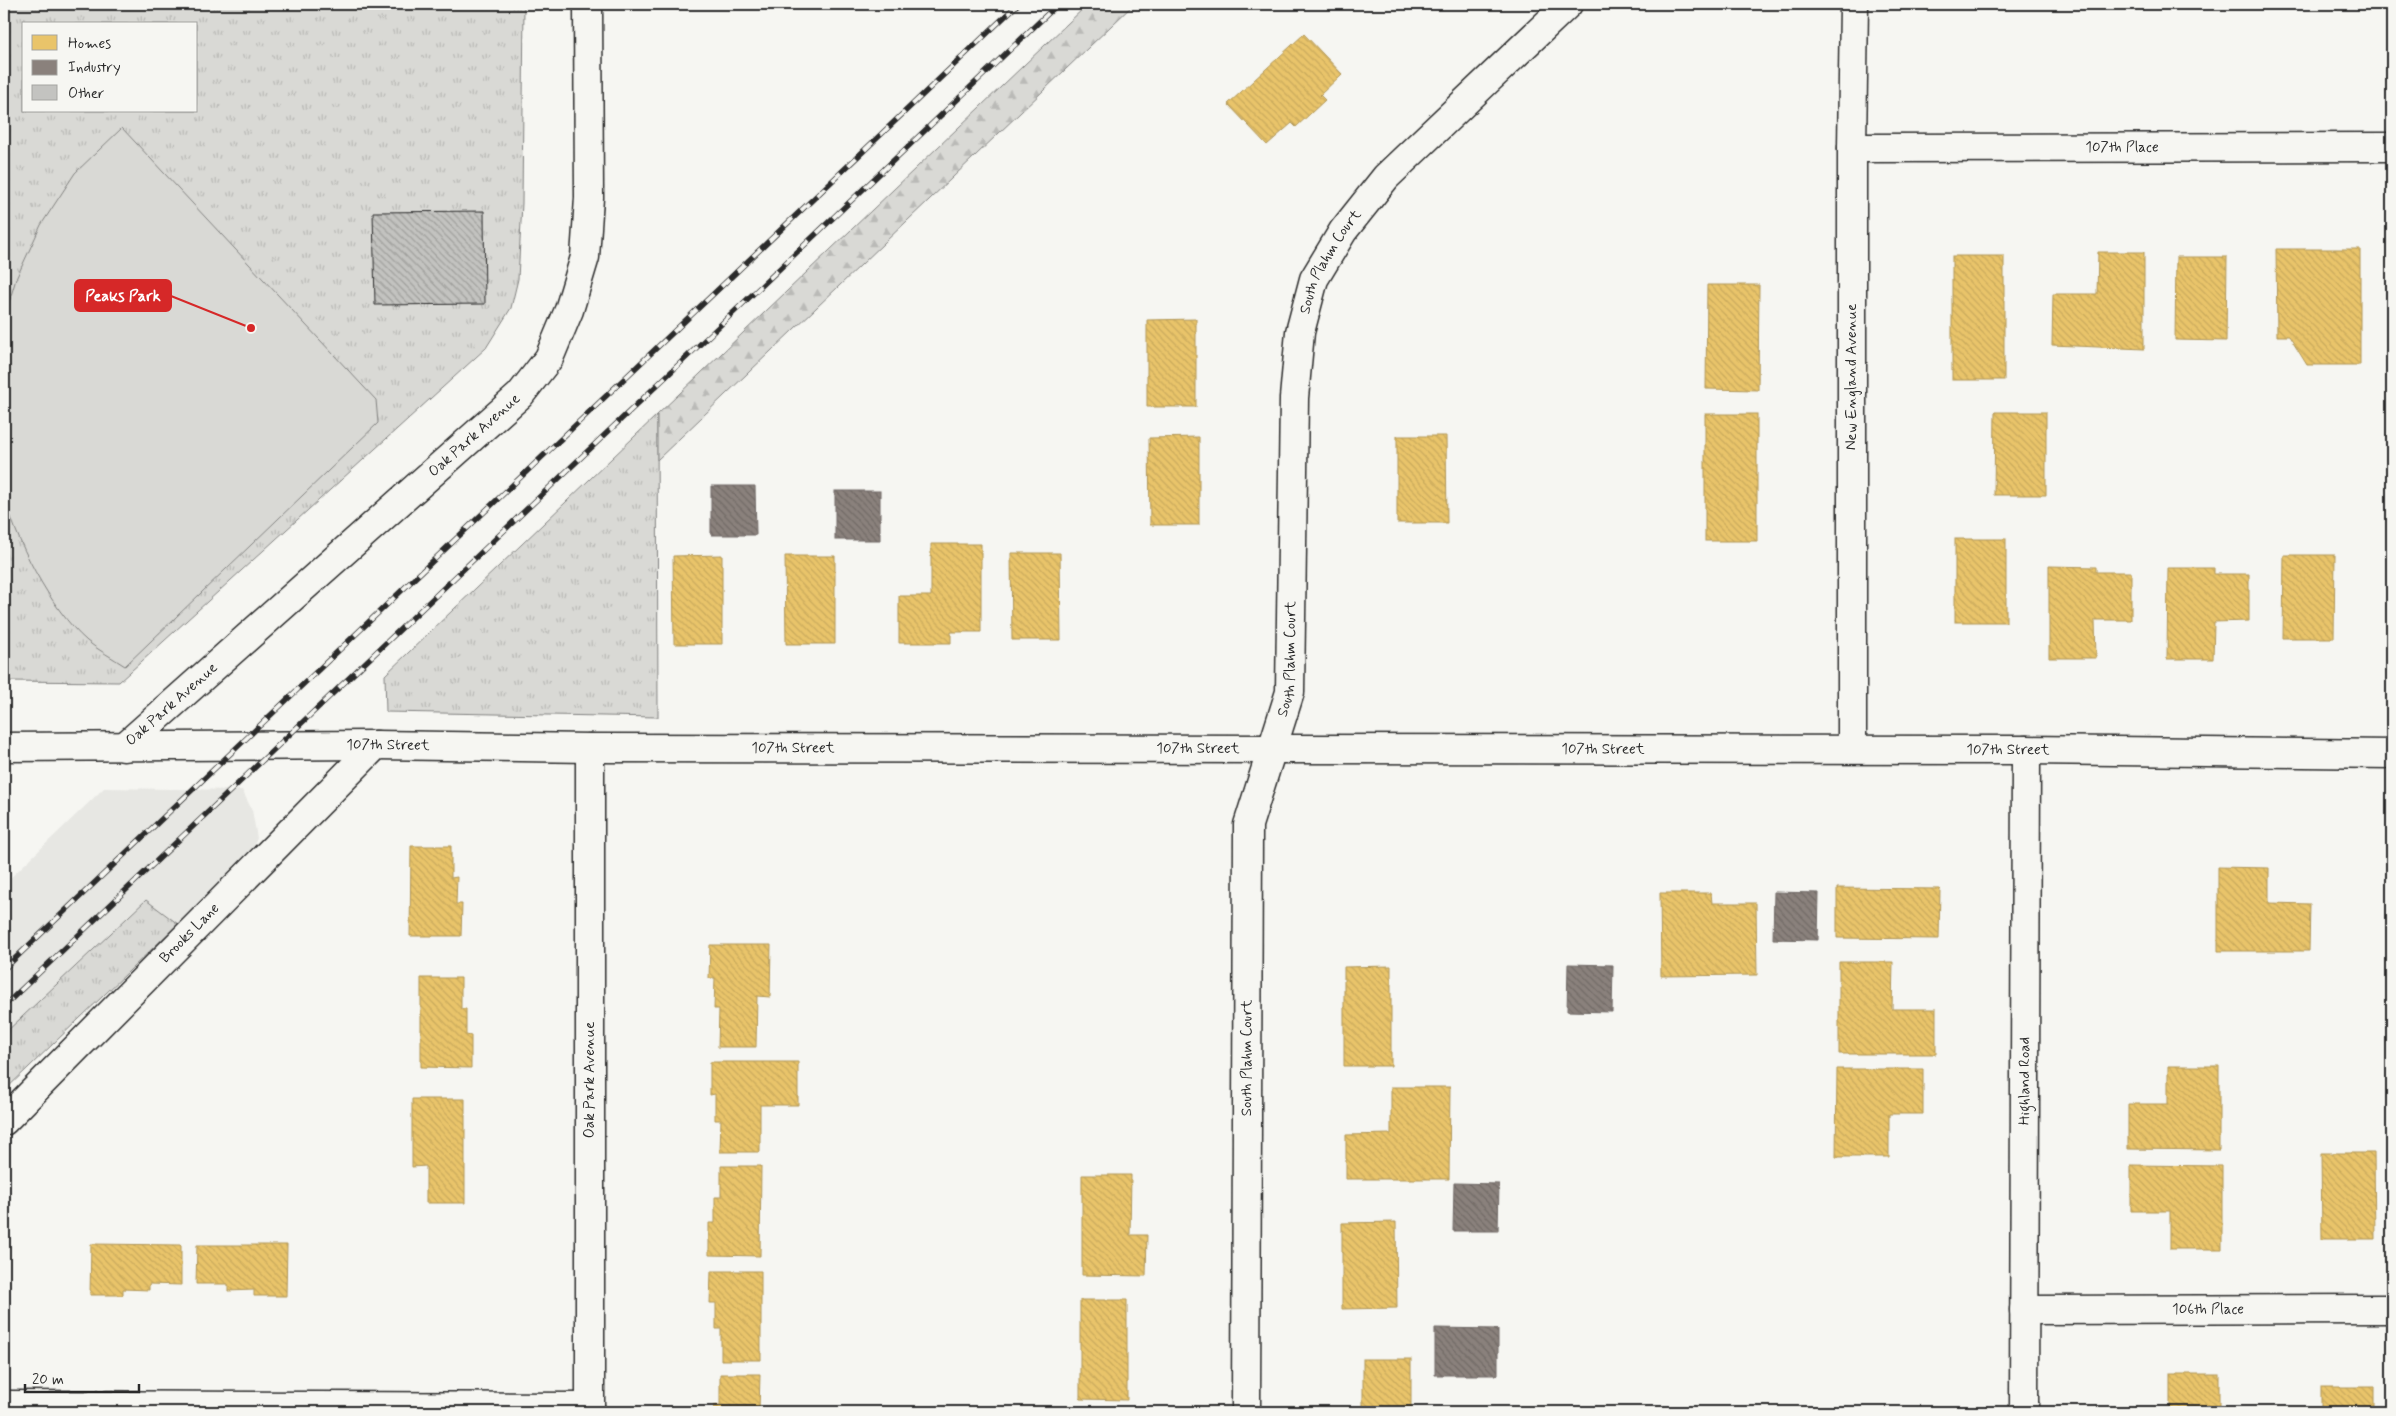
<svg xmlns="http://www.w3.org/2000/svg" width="2396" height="1416" font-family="Mynerve,sans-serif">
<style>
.built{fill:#e7e7e3}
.grass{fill:url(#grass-tufts);stroke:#828280;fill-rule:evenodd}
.forest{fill:url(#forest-firs);stroke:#828280}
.garden{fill:#d9d9d5;stroke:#828280}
.homes{fill:url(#homes-back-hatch);stroke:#b09657}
.industry{fill:url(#industry-back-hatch);stroke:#6e6764}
.building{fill:url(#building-back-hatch);stroke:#2b2b2b}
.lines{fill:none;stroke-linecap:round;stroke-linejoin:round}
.minor-casing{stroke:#2b2b2b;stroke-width:31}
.minor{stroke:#f6f6f2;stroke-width:28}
.rail-casing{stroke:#2b2b2b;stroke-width:5.5}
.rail{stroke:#f6f6f2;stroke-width:4;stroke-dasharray:11;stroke-linecap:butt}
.labels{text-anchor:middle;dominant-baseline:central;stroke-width:5;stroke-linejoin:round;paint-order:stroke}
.street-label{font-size:15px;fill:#2b2b2b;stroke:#f6f6f2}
.leader{fill:none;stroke:#d62828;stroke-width:2}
.callout-dot{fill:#d62828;stroke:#f6f6f2;stroke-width:2}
.callout{fill:#d62828;stroke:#d62828;stroke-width:2}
.callout-label{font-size:16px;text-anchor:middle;font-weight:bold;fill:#fff}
</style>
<defs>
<pattern id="grass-tufts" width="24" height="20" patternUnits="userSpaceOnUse" patternTransform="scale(1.25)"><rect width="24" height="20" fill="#d9d9d5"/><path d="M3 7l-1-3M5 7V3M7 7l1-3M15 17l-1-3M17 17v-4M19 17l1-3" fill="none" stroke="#babab7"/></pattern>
<pattern id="forest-firs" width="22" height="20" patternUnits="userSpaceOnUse" patternTransform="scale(1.25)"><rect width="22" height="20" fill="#d9d9d5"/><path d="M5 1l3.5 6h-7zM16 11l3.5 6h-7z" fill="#babab7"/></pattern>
<pattern id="homes-back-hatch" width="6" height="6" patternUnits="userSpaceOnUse" patternTransform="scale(1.25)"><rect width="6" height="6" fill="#e9c46a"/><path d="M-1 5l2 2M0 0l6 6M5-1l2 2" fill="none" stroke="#c8a95c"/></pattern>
<pattern id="industry-back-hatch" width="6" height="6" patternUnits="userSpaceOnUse" patternTransform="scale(1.25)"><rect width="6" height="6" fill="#8a817c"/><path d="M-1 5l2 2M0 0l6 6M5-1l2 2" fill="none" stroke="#716a66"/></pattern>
<pattern id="building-back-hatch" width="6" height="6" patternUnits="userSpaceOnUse" patternTransform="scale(1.25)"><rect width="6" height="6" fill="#c3c3c0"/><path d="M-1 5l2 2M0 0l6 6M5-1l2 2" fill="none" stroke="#9f9f9c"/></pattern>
</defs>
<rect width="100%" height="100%" fill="#f6f6f2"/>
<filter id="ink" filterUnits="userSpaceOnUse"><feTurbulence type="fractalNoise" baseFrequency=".02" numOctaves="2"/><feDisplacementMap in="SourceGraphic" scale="10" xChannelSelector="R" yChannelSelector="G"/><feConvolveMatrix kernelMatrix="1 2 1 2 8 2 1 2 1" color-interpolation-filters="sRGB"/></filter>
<g filter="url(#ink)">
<!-- built -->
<polygon class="built" points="104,788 242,790 252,810 257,838 249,858 178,924 146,900 4,1034 4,884"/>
<!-- grass -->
<g class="grass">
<path d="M4,4H524L522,203L518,279L511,308L486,348L119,682L4,681ZM24,24H196V111H24Z"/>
<polygon points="657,415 658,717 386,712 385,675"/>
<polygon points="146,900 178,924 4,1091 4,1034"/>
</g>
<!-- forest -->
<polygon class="forest" points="1088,4 1134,4 657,460 657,415"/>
<!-- garden -->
<path class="garden" d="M122,128L376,400L378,423L125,666C113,658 98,650 87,641C51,610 13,537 4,492V319L16,279L41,225L75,173Z"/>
<!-- homes -->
<g class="homes">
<polygon points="1304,34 1342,74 1320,95 1325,100 1296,127 1292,123 1267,145 1228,104"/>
<polygon points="2276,249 2360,249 2360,365 2307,365 2289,336 2277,336"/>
<polygon points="2098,252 2144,252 2144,349 2052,345 2053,294 2097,294"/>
<rect x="1952" y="256" width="52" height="124"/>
<polygon points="2176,257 2227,257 2226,341 2175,340"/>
<polygon points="1707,285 1759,285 1758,390 1706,389"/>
<polygon points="1196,319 1196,407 1147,407 1147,320"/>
<polygon points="1995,412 2046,412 2046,495 1994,495"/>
<rect x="1705" y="414" width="52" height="127"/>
<polygon points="1397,436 1446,436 1447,523 1397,523"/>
<polygon points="1199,437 1199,525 1150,525 1149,438"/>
<rect x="1955" y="539" width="51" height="83"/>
<polygon points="931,544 981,544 981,632 951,632 951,643 899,643 899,596 931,596"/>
<polygon points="1011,553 1060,553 1061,640 1012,640"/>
<polygon points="722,555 722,644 674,644 673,556"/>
<polygon points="2284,555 2335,555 2334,638 2283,638"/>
<polygon points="785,556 835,556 835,644 786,644"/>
<polygon points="2049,566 2096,567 2096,572 2131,572 2131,620 2095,620 2096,658 2049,658"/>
<polygon points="2168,568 2214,568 2214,574 2249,574 2249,621 2214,622 2213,659 2167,659"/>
<polygon points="411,846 451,846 451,878 457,877 456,904 462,904 461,936 410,936"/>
<polygon points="2218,867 2269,868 2269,903 2310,904 2309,951 2218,951"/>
<polygon points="1837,888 1940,889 1939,939 1837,938"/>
<polygon points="1660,893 1711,893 1712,903 1756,903 1757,975 1661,976"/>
<polygon points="710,945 771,945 770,997 757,996 756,1047 718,1047 719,1009 714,1009 715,978 709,978"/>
<polygon points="1839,962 1893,962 1892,1009 1936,1009 1936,1054 1839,1054"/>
<polygon points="1391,966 1391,1066 1344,1066 1344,967"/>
<polygon points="421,978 461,978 461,1009 466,1009 466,1035 471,1036 471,1068 421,1067"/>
<polygon points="710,1062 798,1062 798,1105 760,1105 760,1152 720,1152 721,1120 715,1120 715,1094 710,1095"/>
<polygon points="2168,1066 2219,1066 2219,1150 2128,1149 2128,1104 2168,1104"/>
<polygon points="1837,1069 1923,1069 1923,1114 1889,1114 1889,1157 1836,1157"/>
<polygon points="1391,1087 1450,1087 1449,1179 1346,1179 1346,1135 1391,1134"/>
<polygon points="412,1099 465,1099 465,1203 426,1203 426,1166 412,1167"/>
<polygon points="2321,1153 2374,1153 2375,1239 2322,1239"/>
<polygon points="2131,1165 2222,1166 2222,1249 2170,1249 2170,1211 2131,1211"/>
<polygon points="721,1166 761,1166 760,1256 709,1255 709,1223 715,1223 715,1197 721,1197"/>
<polygon points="1082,1175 1131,1175 1130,1235 1147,1235 1146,1276 1082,1275"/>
<polygon points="1396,1222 1397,1308 1342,1309 1342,1223"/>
<polygon points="91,1244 181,1245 181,1285 149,1284 149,1290 123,1289 123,1295 90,1295"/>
<polygon points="197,1245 287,1245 286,1296 254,1296 254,1290 228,1291 228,1284 196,1284"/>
<polygon points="711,1271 761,1271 761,1360 721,1360 721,1329 716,1329 716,1303 710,1303"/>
<polygon points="1080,1300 1127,1300 1127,1400 1080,1399"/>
<rect x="1363" y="1359" width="48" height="53"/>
<polygon points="720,1374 760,1374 759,1412 714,1412 714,1406 720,1405"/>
<rect x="2170" y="1374" width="49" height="38"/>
<rect x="2321" y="1387" width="53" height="25"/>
</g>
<!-- industry -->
<g class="industry">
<polygon points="711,486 755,486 756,535 711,535"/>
<rect x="835" y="491" width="45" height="49"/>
<polygon points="1774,892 1819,893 1818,940 1773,939"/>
<polygon points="1568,964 1613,965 1612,1012 1567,1011"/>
<polygon points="1454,1183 1499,1184 1498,1231 1453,1231"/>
<polygon points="1435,1328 1498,1329 1498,1375 1435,1375"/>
</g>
<!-- building -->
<polygon class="building" points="484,211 485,304 375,305 373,212"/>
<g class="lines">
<!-- minor casing -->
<g class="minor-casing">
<g id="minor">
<path id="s1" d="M1852,148L2392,147"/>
<path id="s2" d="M4,747L376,745L590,748L2026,750L2392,754"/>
<path id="s3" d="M124,747L520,395L549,358L569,310L585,257L589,198L588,4"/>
<polyline points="1852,749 1852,148 1854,4"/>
<path id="s4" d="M4,1121L376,745"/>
<path id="s5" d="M2024,1310L2392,1309"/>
<polyline points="4,1405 590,1407"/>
<polyline points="590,1412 590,748"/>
<path id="s6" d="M1246,1412L1248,825L1290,692L1294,398L1300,332L1314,279L1343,231L1386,177L1568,4"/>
<path id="s7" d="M2024,1412L2026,750"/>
</g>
</g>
<!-- minor -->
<use href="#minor" class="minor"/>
<!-- rail casing -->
<g class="rail-casing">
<g id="rail">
<polyline points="4,969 1018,4"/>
<polyline points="4,1006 1058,4"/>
</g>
</g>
<!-- rail -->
<use href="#rail" class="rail"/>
</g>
</g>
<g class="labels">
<!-- street labels -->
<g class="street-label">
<text stroke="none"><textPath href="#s1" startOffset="270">107th Place</textPath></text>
<text stroke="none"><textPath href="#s6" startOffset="1164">South Plahm Court</textPath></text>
<text transform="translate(1852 377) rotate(-90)">New England Avenue</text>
<text stroke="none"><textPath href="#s3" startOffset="469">Oak Park Avenue</textPath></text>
<text stroke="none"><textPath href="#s6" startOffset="759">South Plahm Court</textPath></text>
<text stroke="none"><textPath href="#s3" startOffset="64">Oak Park Avenue</textPath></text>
<text stroke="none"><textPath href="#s2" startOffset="384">107th Street</textPath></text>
<text stroke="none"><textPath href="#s2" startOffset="789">107th Street</textPath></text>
<text stroke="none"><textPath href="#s2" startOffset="1194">107th Street</textPath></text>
<text stroke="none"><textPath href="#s2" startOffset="1599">107th Street</textPath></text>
<text stroke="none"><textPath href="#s2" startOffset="2004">107th Street</textPath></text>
<text stroke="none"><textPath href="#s4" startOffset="264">Brooks Lane</textPath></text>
<text stroke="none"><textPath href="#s6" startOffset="354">South Plahm Court</textPath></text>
<text transform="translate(590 1080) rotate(-90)">Oak Park Avenue</text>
<text stroke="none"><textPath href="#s7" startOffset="331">Highland Road</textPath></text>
<text stroke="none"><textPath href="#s5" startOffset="184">106th Place</textPath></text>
</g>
</g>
<!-- callouts -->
<path class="leader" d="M251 328L171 296"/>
<circle class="callout-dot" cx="251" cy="328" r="5"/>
<rect class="callout" x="75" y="280" width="96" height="31" rx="5"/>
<g class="callout-label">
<text x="123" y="301">Peaks Park</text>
</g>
<!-- margin -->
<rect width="2396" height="1416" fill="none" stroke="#f6f6f2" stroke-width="20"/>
<rect x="10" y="10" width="2376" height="1396" fill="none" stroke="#2b2b2b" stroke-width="2" filter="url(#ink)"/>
<!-- legend -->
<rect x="22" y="22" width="175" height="90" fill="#f6f6f2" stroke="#a5a5a2"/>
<rect x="32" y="35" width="25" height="15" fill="#e9c46a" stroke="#a5a5a2"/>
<text x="68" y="48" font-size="15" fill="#2b2b2b">Homes</text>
<rect x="32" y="60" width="25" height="15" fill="#8a817c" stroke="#a5a5a2"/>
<text x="68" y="72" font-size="15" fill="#2b2b2b">Industry</text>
<rect x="32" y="85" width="25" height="15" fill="#c3c3c0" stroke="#a5a5a2"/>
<text x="68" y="98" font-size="15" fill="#2b2b2b">Other</text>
<!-- scale -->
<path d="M25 1384v8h114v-8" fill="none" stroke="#2b2b2b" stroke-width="2.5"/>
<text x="32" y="1384" font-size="15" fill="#2b2b2b" stroke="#f6f6f2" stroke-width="4" paint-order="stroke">20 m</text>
</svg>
